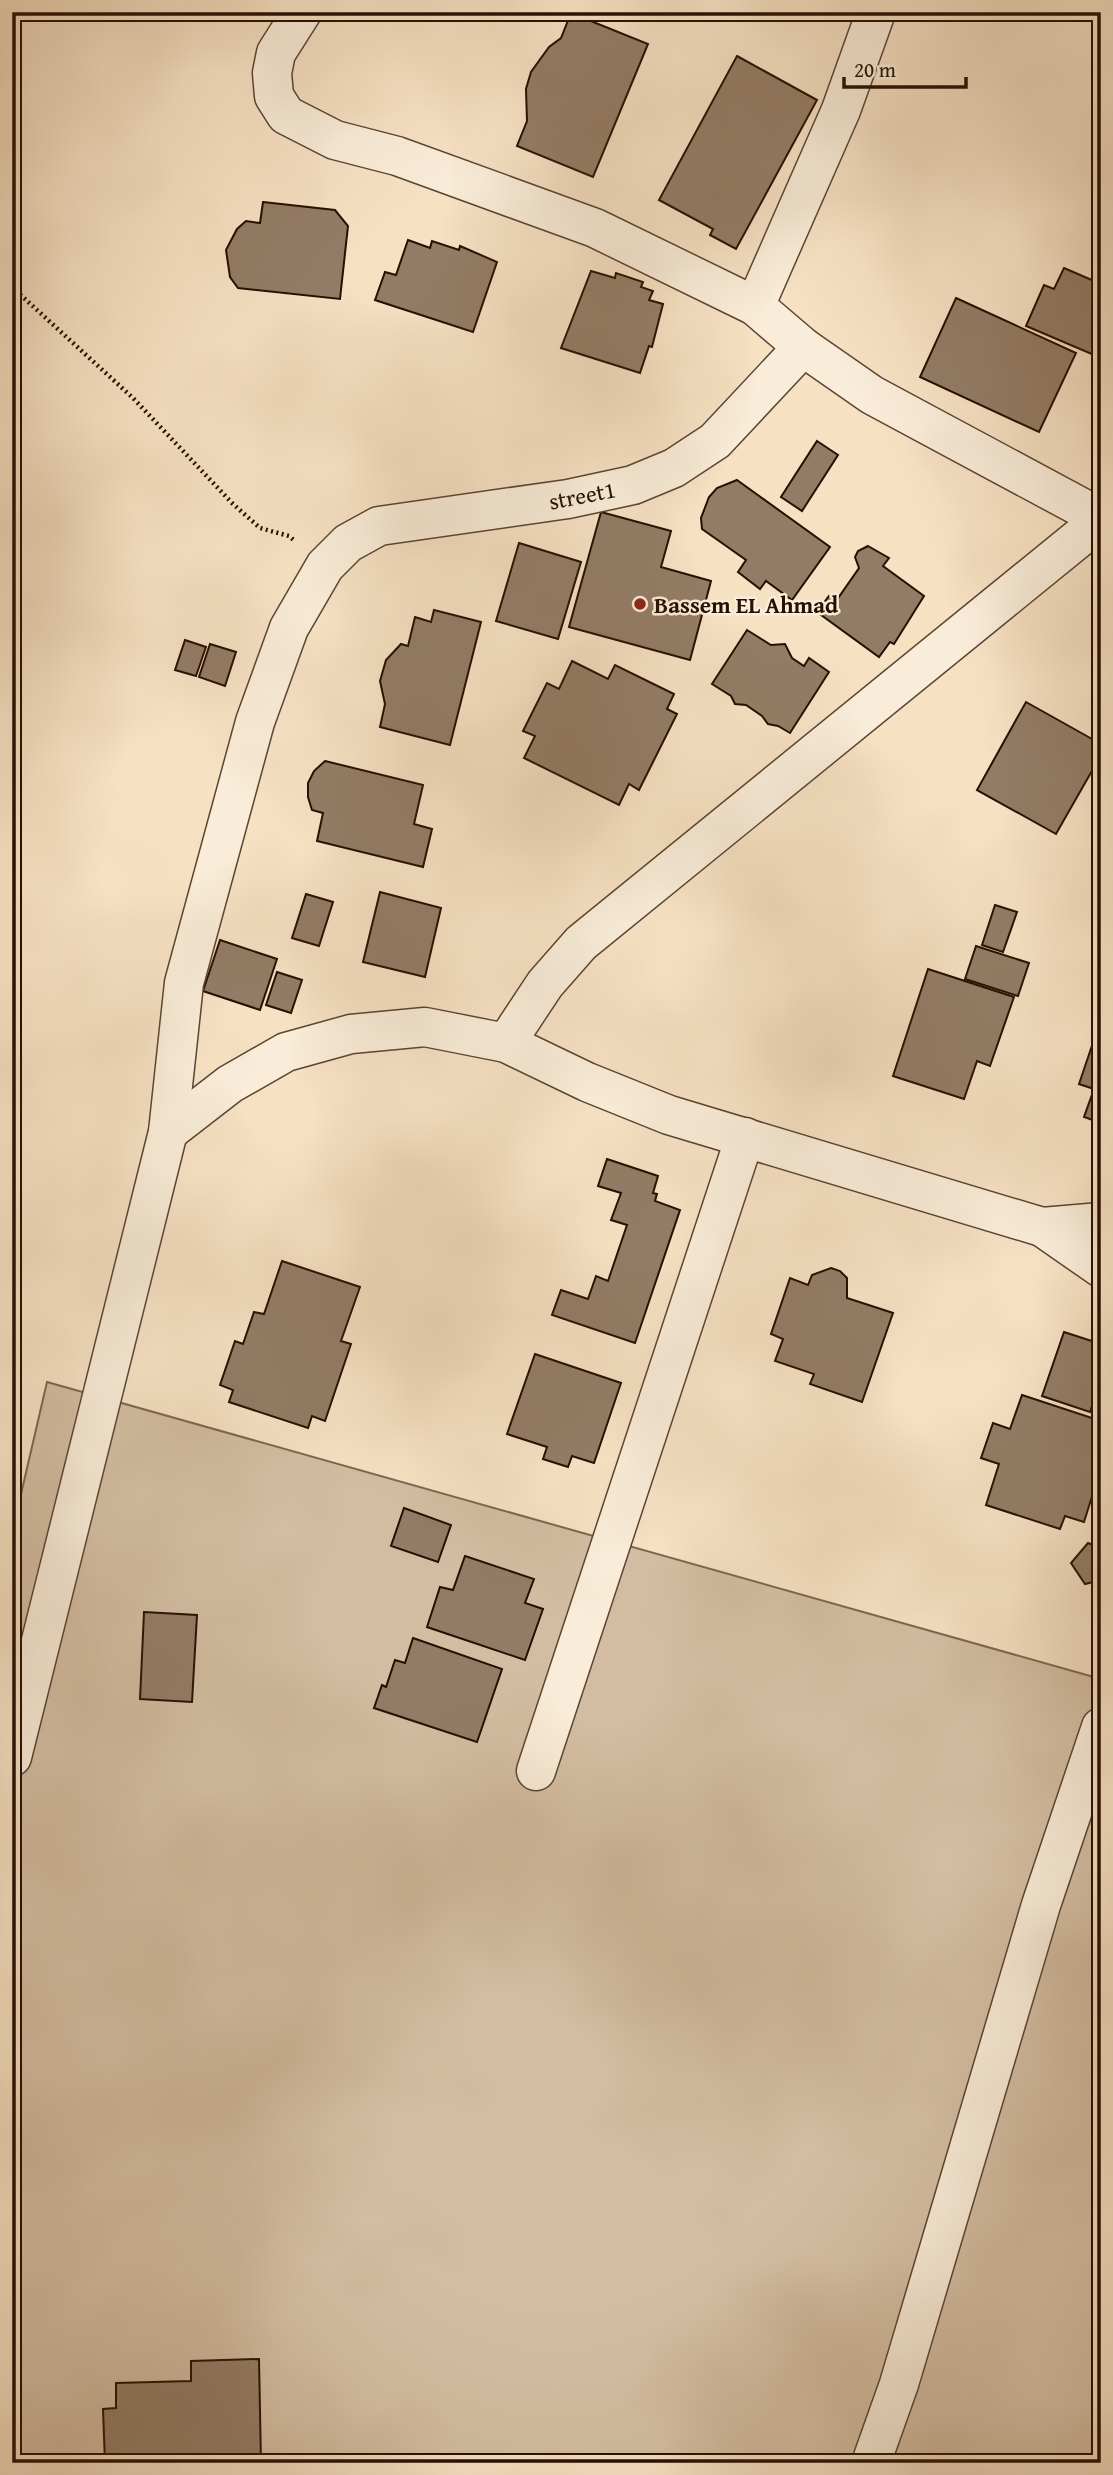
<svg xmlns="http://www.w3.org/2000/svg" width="1113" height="2475" font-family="'Gentium Book Plus',serif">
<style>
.green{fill:#d3bda2;stroke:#7d6652;stroke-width:2}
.building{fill:#937c66;stroke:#270f02;stroke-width:2}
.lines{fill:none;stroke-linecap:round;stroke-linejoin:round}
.street-casing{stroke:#5b4432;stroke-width:41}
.path{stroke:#270f02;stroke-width:4.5;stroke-dasharray:2 3.5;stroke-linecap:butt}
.street{stroke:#f9ecd8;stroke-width:38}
.poi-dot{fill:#8f2418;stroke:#f9ecd8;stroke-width:2.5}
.labels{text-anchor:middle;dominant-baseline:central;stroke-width:5;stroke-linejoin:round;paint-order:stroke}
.street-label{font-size:23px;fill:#270f02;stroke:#f9ecd8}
.poi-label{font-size:23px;font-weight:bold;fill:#270f02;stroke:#f9ecd8;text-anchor:start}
</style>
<rect width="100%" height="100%" fill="#f6e1c3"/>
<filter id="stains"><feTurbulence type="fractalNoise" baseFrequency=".00286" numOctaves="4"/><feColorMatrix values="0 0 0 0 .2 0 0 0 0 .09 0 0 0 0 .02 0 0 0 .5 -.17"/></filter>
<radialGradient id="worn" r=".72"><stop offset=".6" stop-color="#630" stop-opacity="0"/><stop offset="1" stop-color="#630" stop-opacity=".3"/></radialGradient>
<!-- green -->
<polygon class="green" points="47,1382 1101,1679 1101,2463 19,2463 12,2423 12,1533"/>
<!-- building -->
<g class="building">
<polygon points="571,13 648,44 593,177 517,146 527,121 526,89 531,72 549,47 561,38"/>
<polygon points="737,56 817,100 736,249 710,235 713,229 659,200"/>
<polygon points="263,202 335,210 348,226 340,299 238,288 230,277 226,250 237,229 246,221 260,223"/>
<polygon points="408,240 430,248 432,241 459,250 460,246 497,262 473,332 375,300 385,272 396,275"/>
<polygon points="1064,268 1101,284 1101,358 1026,326 1044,285 1054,289"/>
<polygon points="591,271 615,278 616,273 643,282 641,287 653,291 649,300 663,304 652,347 649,346 640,373 561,348"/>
<polygon points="956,298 1076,353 1039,432 920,377"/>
<polygon points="817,441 838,455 802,511 781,497"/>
<polygon points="737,480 830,547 792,600 766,581 760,589 738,572 746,560 702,529 701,518 709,497 717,488"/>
<polygon points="601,512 671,531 661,567 711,581 690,660 569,627"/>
<polygon points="519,543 581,562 558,639 496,621"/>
<polygon points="868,546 889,558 883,566 924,596 894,644 890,642 879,657 817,612 829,596 836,601 859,568 855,557 858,551"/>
<polygon points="434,610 481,622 450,745 380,727 385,704 380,681 386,660 401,644 408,646 415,617 431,622"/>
<polygon points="747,630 771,645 785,644 792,658 804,666 809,658 829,672 790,733 778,726 768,724 762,716 746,705 735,704 731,696 712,684"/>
<polygon points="185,640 206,647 196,676 175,670"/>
<polygon points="210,644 236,652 225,686 199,677"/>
<polygon points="572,661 608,679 615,665 674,694 667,709 677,714 639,790 629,784 619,805 524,758 535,736 523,731 547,683 559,689"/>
<polygon points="1026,702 1101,744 1101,755 1056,834 977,790"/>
<polygon points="325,761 423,785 414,824 432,829 423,867 317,841 323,813 312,810 308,797 308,783 314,771"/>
<polygon points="380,892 441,908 425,977 363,962"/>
<polygon points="306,894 333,902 319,946 292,938"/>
<polygon points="995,905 1017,912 1003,952 982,945"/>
<polygon points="220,940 277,959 260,1010 203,991"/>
<polygon points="976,946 1029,963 1018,996 965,979"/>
<polygon points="928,969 1014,997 990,1066 977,1061 964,1099 893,1076"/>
<polygon points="277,972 302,980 291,1013 266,1005"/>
<polygon points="1101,1019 1101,1123 1084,1117 1094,1089 1079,1084"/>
<polygon points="607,1159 658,1176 653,1193 657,1194 655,1201 680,1210 635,1343 552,1315 561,1290 588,1299 596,1276 608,1281 627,1225 611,1220 621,1193 598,1186"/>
<polygon points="282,1261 360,1287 341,1341 351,1344 325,1421 312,1416 308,1428 229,1402 233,1390 220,1385 235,1341 243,1344 254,1312 264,1314"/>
<polygon points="831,1268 840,1271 847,1278 847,1298 893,1313 862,1402 810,1384 814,1374 775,1361 783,1339 771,1334 790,1278 808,1285 812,1275"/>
<polygon points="1064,1332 1101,1344 1101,1379 1090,1412 1042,1396"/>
<polygon points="535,1354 621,1383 594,1463 572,1456 568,1467 543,1459 547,1447 507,1434"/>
<polygon points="1022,1395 1101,1421 1101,1493 1094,1490 1084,1522 1065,1516 1060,1529 986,1505 999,1464 981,1458 993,1423 1010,1429"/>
<polygon points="404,1508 451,1525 438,1562 391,1546"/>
<polygon points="1088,1543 1101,1548 1101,1580 1085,1584 1071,1563"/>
<polygon points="465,1556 534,1579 525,1603 543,1609 525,1660 427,1627 440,1587 453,1590"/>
<polygon points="144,1612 197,1615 192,1702 140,1699"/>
<polygon points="413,1638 502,1669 477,1742 374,1708 382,1685 386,1687 395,1660 405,1663"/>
<polygon points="259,2359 261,2463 105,2463 103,2409 116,2408 116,2383 191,2381 191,2361"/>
</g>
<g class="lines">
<!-- street casing -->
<g class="street-casing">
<g id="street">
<polyline points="302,12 276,53 272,73 274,96 286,115 335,140 397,156 595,228 755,306 803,347 872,395 1101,518"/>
<polyline points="755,306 841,110 876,12"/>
<polyline points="506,1043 545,984 581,943 1101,520"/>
<polyline points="168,1132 230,1084 286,1052 351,1034 425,1027 506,1043 587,1082 669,1115 1042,1227 1101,1268"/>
<polyline points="1042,1227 1101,1222"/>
<polyline points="12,1757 168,1132 184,983 255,722 289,628 325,566 348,543 379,526 568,499 633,485 674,468 715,441 803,347"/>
<polyline points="536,1771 745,1137"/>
<polyline points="871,2463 899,2384 1041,1905 1101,1727"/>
</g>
</g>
<!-- path -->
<polyline class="path" points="12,287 133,398 232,503 260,528 289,536 295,541"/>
<!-- street -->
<use href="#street" class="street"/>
</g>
<!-- markers -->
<circle class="poi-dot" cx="640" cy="604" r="7"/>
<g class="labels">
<!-- street labels -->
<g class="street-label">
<text transform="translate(582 495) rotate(-11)">street1</text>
</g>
<!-- poi labels -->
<g class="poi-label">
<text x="654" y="604">Bassem EL Ahmad</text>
</g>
</g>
<!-- margin -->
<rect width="1113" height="2475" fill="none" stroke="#f6e1c3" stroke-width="42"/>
<rect x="14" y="14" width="1085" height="2447" fill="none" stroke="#270f02" stroke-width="3.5"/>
<rect x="21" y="21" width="1071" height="2433" fill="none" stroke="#270f02" stroke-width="2"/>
<!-- scale -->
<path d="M844 77v10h122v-10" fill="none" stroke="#270f02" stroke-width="3.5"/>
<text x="854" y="77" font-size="21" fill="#270f02" stroke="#f9ecd8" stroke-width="5" paint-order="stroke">20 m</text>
<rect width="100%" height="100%" filter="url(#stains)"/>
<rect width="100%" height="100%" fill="url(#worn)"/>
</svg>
